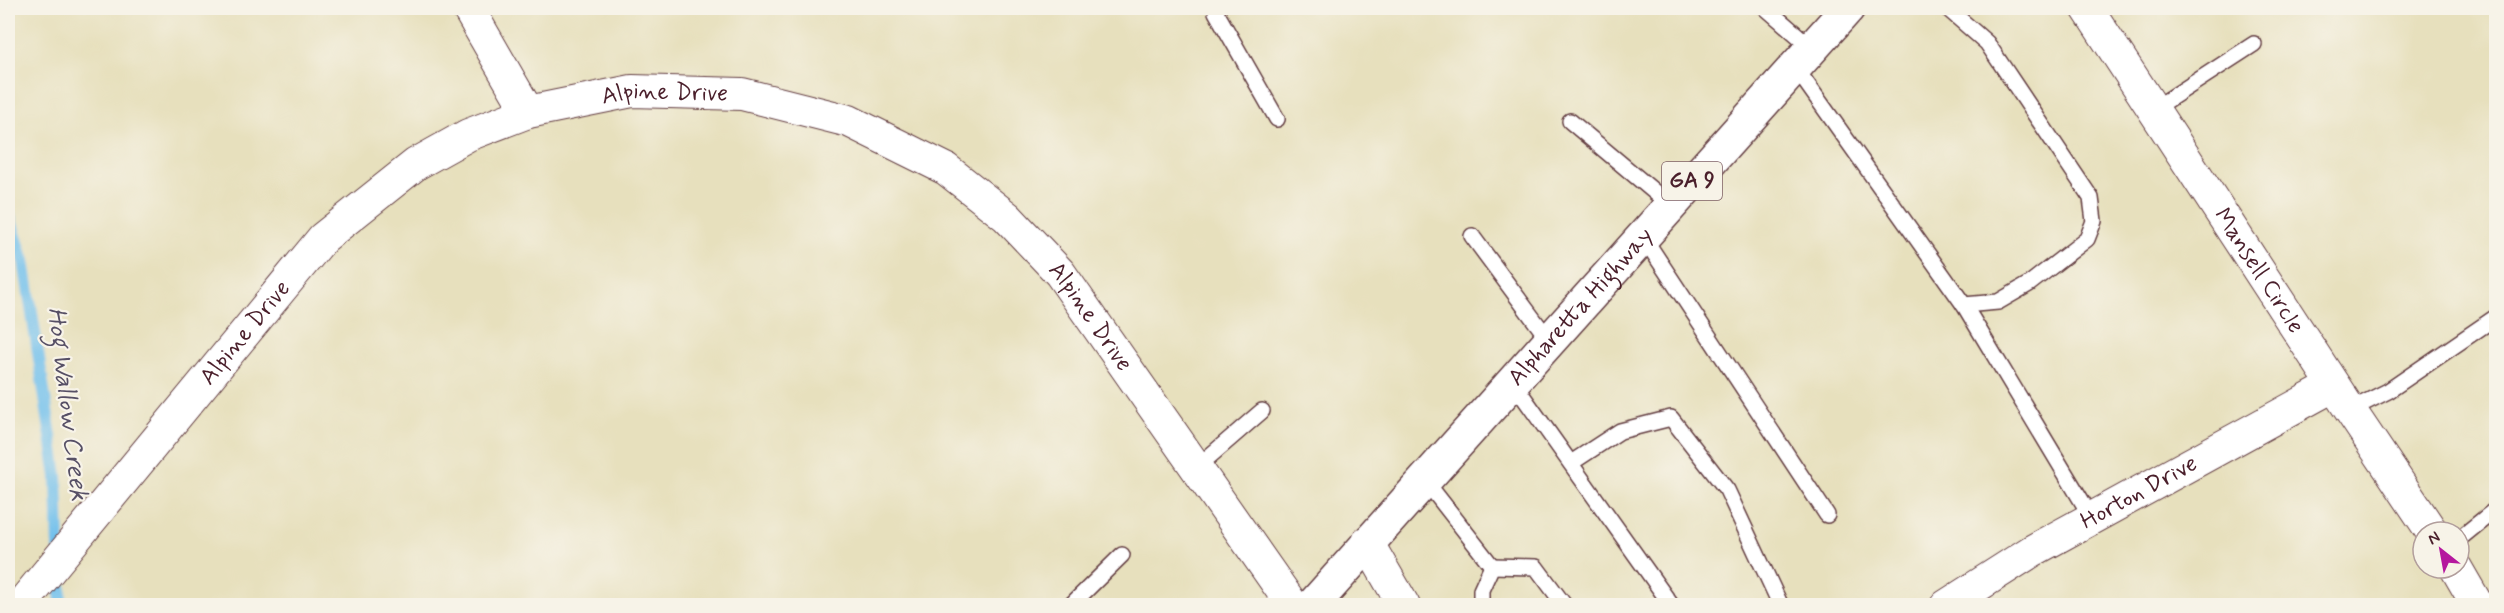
<svg xmlns="http://www.w3.org/2000/svg" width="2504" height="613" font-family="Mynerve,sans-serif">
<style>
.lines{fill:none;stroke-linecap:round;stroke-linejoin:round}
.stream{stroke:#71c0ec;stroke-width:12}
.lane-casing{stroke:#623c41;stroke-width:18}
.street-casing{stroke:#623c41;stroke-width:34}
.highway-casing{stroke:#623c41;stroke-width:36}
.lane{stroke:#fff;stroke-width:15}
.street{stroke:#fff;stroke-width:32}
.highway{stroke:#fff;stroke-width:33}
.labels{text-anchor:middle;dominant-baseline:central;stroke-width:4.5;stroke-linejoin:round;paint-order:stroke}
.shield{fill:#f7f3e8;stroke:#7e5f64;stroke-width:1.5}
.shield-label{font-size:22px;font-weight:bold;fill:#4a1f2b}
.street-label{font-size:24px;fill:#4a1f2b;stroke:#f7f3e8}
.water-label{font-size:26px;font-style:italic;fill:#564f65;stroke:#f7f3e8}
</style>
<rect width="100%" height="100%" fill="#f7f3e8"/>
<filter id="ink" filterUnits="userSpaceOnUse"><feTurbulence type="fractalNoise" baseFrequency=".0167" numOctaves="2"/><feDisplacementMap in="SourceGraphic" scale="12" xChannelSelector="R" yChannelSelector="G"/><feConvolveMatrix kernelMatrix="1 2 1 2 8 2 1 2 1" color-interpolation-filters="sRGB"/></filter>
<filter id="wash" filterUnits="userSpaceOnUse"><feTurbulence type="fractalNoise" baseFrequency=".008" numOctaves="4" result="noise"/><feDisplacementMap in="SourceGraphic" scale="24" xChannelSelector="R" yChannelSelector="G"/><feGaussianBlur stdDeviation="1.35" result="paint"/><feColorMatrix in="noise" values="0 0 0 0 0 0 0 0 0 0 0 0 0 0 0 0 0 1.4 0 .05"/><feComposite in="paint" operator="in"/></filter>
<g filter="url(#wash)">
<rect width="100%" height="100%" fill="#e7e0bd"/>
<g class="lines">
<!-- stream -->
<g class="stream">
<polyline points="8,212 24,261 57,476 59,548"/>
<polyline points="60,565 61,606"/>
</g>
</g>
</g>
<g filter="url(#ink)">
<g class="lines">
<!-- lane casing -->
<g class="lane-casing">
<g id="lane">
<polyline points="1216,8 1216,12 1277,119"/>
<polyline points="1766,8 1812,48"/>
<polyline points="1947,8 1987,43 2091,198 2094,221 2087,239 2029,284 1998,302 1964,305"/>
<polyline points="1795,67 1964,305 2092,518"/>
<polyline points="2154,109 2254,44"/>
<polyline points="1570,121 1670,205"/>
<polyline points="1642,235 1827,515"/>
<polyline points="1472,236 1549,340"/>
<polyline points="1512,381 1672,606"/>
<polyline points="2350,410 2388,391 2496,317"/>
<polyline points="1571,463 1620,431 1671,418 1727,490 1781,606"/>
<polyline points="1196,468 1262,411"/>
<polyline points="1424,479 1492,566"/>
<polyline points="2459,539 2496,509"/>
<polyline points="1492,566 1536,567 1565,606"/>
<polyline points="1070,606 1122,555"/>
<polyline points="1481,606 1481,590 1492,566"/>
</g>
</g>
<!-- street casing -->
<g class="street-casing">
<g id="street">
<polyline points="468,8 528,112"/>
<path id="s1" d="M2087,8L2350,410L2432,532"/>
<polyline points="1367,542 1404,606"/>
<polyline points="2456,568 2478,606"/>
<path id="s2" d="M20,606L323,238L416,164L468,135L528,112L632,91L742,94L849,121L946,169L1007,217L1060,273L1293,606"/>
<path id="s3" d="M1946,606L2032,551L2333,386"/>
</g>
</g>
<!-- highway casing -->
<g class="highway-casing">
<g id="highway">
<path id="s4" d="M1312,606L1848,8"/>
</g>
</g>
<!-- lane -->
<use href="#lane" class="lane"/>
<!-- street -->
<use href="#street" class="street"/>
<!-- highway -->
<use href="#highway" class="highway"/>
</g>
</g>
<g class="labels">
<!-- shield labels -->
<rect class="shield" x="1662" y="162" width="60" height="38" rx="4.5"/>
<g class="shield-label">
<text x="1692" y="181">GA 9</text>
</g>
<!-- street labels -->
<g class="street-label">
<text stroke="none"><textPath href="#s2" startOffset="858">Alpine Drive</textPath></text>
<text stroke="none"><textPath href="#s1" startOffset="314">Mansell Circle</textPath></text>
<text stroke="none"><textPath href="#s4" startOffset="402">Alpharetta Highway</textPath></text>
<text stroke="none"><textPath href="#s2" startOffset="1362">Alpine Drive</textPath></text>
<text stroke="none"><textPath href="#s2" startOffset="354">Alpine Drive</textPath></text>
<text stroke="none"><textPath href="#s3" startOffset="224">Horton Drive</textPath></text>
</g>
<!-- water labels -->
<g class="water-label">
<text transform="translate(67 404) rotate(83)">Hog Wallow Creek</text>
</g>
</g>
<!-- margin -->
<rect width="2504" height="613" fill="none" stroke="#f7f3e8" stroke-width="30"/>
<!-- north arrow -->
<g transform="translate(2441 550) rotate(329)"><circle r="28" fill="#f7f3e8" stroke="#b29e9c" stroke-width="1.5"/>
<path d="M0-4.5L10 22L0 15L-10 22Z" fill="#b5179e"/>
<text y="-9" font-size="16" font-weight="bold" text-anchor="middle" fill="#4a1f2b">N</text>
</g>
</svg>
